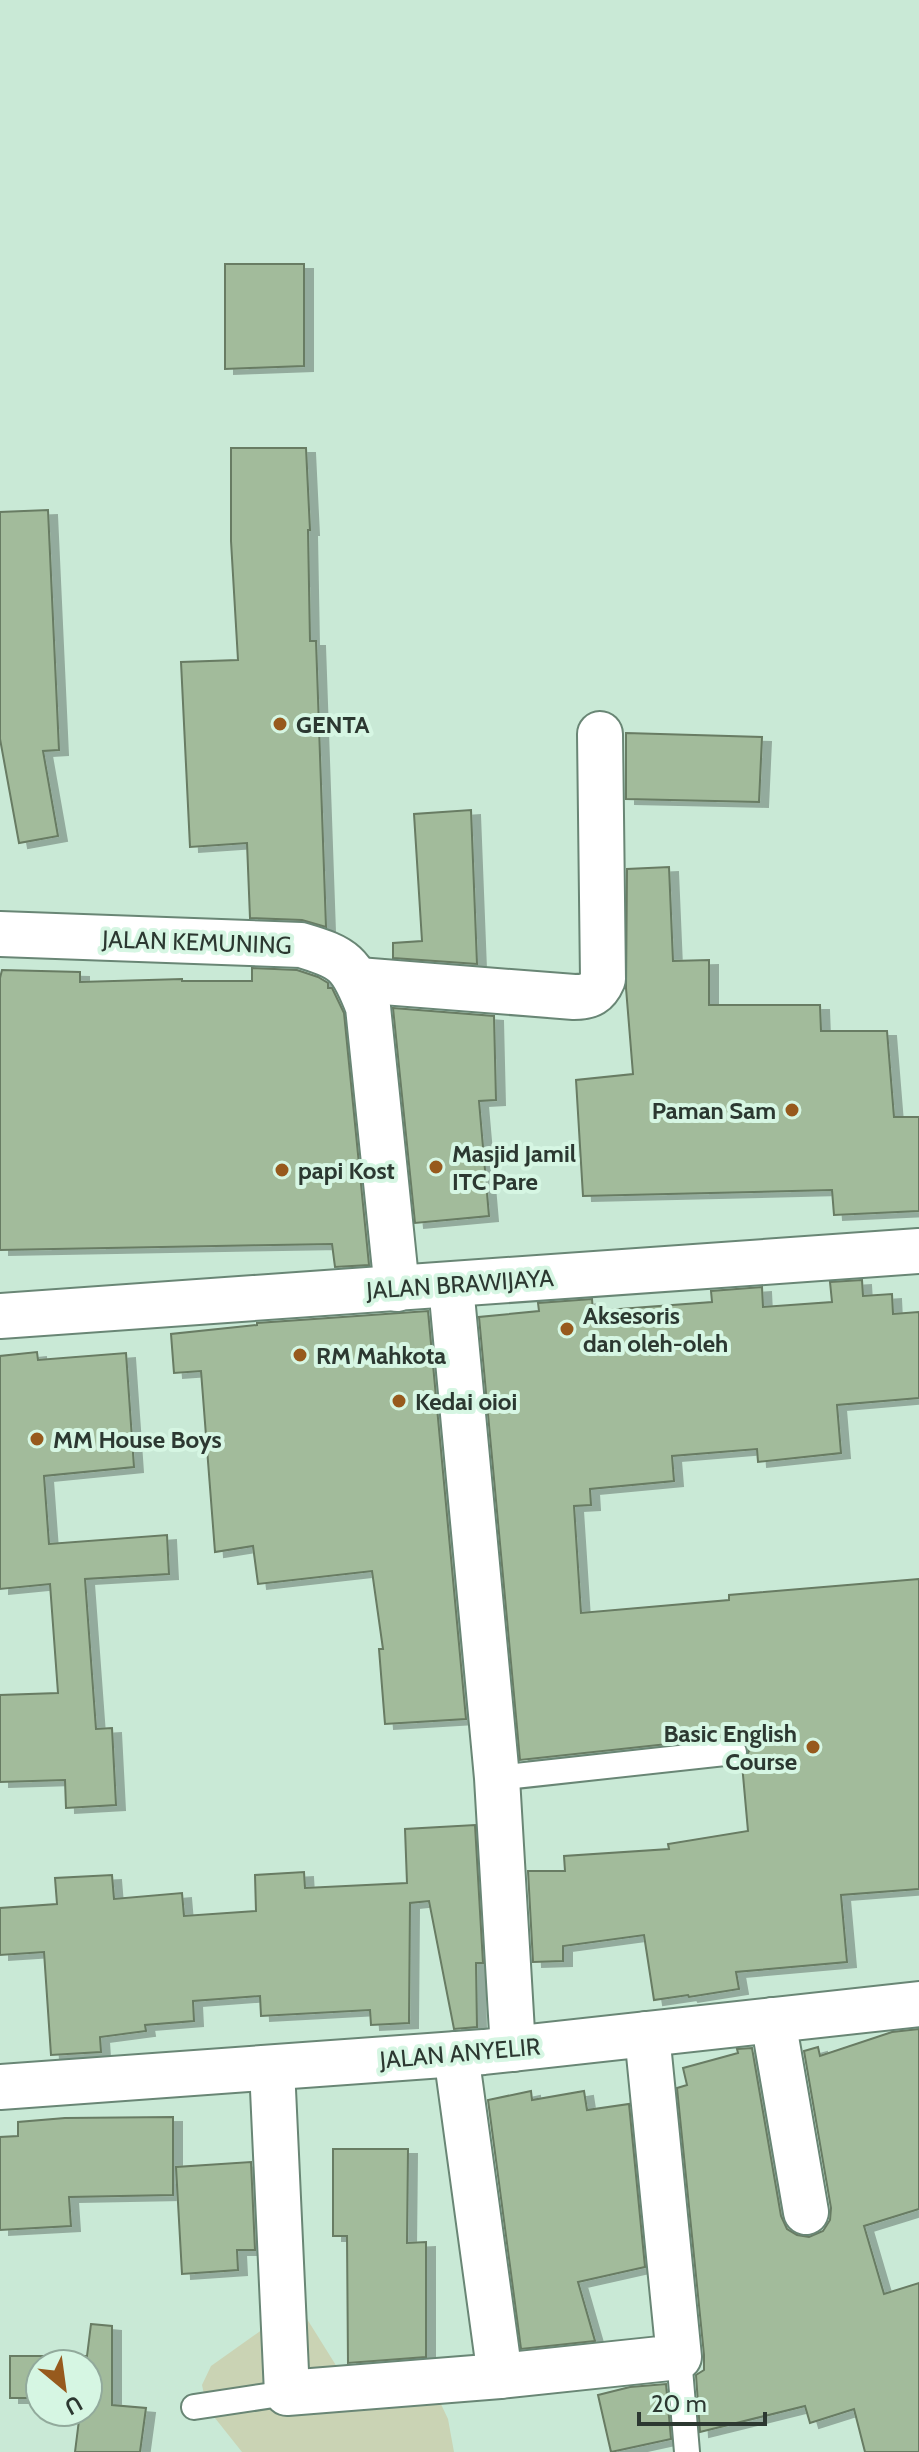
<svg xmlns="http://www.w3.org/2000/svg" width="919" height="2452" font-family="Cabin,sans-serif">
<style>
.green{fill:#cad3b4}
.building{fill:#a2bb9b;stroke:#687b63;stroke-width:2;filter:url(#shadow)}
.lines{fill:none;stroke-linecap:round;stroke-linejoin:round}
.service-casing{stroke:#698675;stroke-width:28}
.minor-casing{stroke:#698675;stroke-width:48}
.tertiary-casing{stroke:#698675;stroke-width:48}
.secondary-casing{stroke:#698675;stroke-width:48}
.service{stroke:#fff;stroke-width:24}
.minor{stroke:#fff;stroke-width:44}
.tertiary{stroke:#fff;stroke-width:44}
.secondary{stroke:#fff;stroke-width:44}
.poi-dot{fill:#975a1d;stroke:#d6f6e3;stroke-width:3}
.labels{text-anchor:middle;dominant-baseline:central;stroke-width:8;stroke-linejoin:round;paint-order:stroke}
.poi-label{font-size:24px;font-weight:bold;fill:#2c3831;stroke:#d6f6e3;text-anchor:start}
.street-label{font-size:24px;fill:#2c3831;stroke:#d6f6e3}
</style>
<defs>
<filter id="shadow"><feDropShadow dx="9" dy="5" stdDeviation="0" flood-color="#0004"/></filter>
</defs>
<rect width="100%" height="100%" fill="#c9e9d6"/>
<!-- green -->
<polygon class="green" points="307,2319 337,2367 439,2400 448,2419 454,2452 242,2452 207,2408 202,2385 211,2366 273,2322"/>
<!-- building -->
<g class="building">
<polygon points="225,264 304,264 304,366 225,369"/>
<polygon points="231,448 306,448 310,530 308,530 310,641 316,641 326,927 302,920 250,918 247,843 190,847 181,662 238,660 231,541"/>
<polygon points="48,510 59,750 43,751 58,836 19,843 0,739 0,512"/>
<polygon points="626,733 762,737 759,802 626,799"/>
<polygon points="471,810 477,964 393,958 393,943 422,941 414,814"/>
<polygon points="669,867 673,961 709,960 709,1005 820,1005 821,1031 887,1031 894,1117 919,1117 919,1211 834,1215 832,1190 583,1196 576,1080 633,1074 626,988 627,869"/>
<polygon points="252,968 297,970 318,977 328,983 328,988 332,988 344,1013 369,1265 335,1267 332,1244 0,1250 0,978 2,970 80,972 80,982 182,979 182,981 252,981"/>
<polygon points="393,1008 494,1016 496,1100 479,1101 489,1216 415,1223"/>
<polygon points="862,1280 863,1296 892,1294 893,1314 919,1312 919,1398 837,1405 841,1453 758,1462 757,1449 672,1456 674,1481 590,1489 591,1505 574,1506 581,1613 729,1600 729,1595 919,1579 919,1889 841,1895 847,1962 736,1972 739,1989 689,1997 688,1995 654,2000 644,1935 563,1946 563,1961 533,1962 528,1871 565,1871 564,1856 669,1849 668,1844 748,1831 742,1764 749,1751 746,1743 732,1737 520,1760 479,1317 539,1311 538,1303 592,1299 593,1311 712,1302 711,1291 762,1287 763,1307 832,1302 830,1282"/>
<polygon points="428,1311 466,1719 385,1724 379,1649 383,1649 372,1571 258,1584 253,1546 215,1552 201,1371 174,1373 171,1334 257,1325 257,1323"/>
<polygon points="37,1352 38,1360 126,1353 134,1467 44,1476 49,1544 167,1535 169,1574 85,1579 96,1729 112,1728 116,1805 66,1808 65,1780 0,1782 0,1695 58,1693 50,1584 0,1589 0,1356"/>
<polygon points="475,1825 483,1963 476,1963 477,2027 454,2029 429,1901 410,1903 409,2023 371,2025 370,2010 261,2016 260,1996 193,2001 194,2021 145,2025 146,2031 100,2037 101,2052 51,2055 44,1952 0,1955 0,1908 57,1904 55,1878 112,1875 114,1899 182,1893 184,1916 256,1911 255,1875 304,1872 305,1888 407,1883 405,1829"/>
<polygon points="919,2029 919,2209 864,2226 884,2294 919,2283 919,2452 865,2452 854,2409 810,2423 805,2406 700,2432 696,2375 704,2370 704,2355 677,2088 687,2085 683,2068 738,2053 737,2049 752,2048 781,2216 787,2229 797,2235 809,2237 823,2231 830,2220 831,2208 804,2051 818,2047 820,2056 892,2032"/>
<polygon points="531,2091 532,2100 584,2091 587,2110 629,2104 645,2267 578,2282 595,2341 521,2349 488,2100"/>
<polygon points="173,2117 173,2195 69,2197 71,2226 0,2230 0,2137 18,2136 18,2122 65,2118"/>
<polygon points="333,2149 408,2149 407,2243 426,2242 426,2357 348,2363 347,2236 333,2236"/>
<polygon points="251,2162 255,2250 237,2250 238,2270 182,2274 176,2167"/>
<polygon points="91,2324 112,2326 112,2405 146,2408 140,2452 75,2452 80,2412 88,2412 88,2364 40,2364 40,2398 10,2398 10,2356 87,2356"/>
<polygon points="666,2384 671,2439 611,2452 598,2395 630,2387"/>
</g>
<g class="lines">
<!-- service casing -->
<g class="service-casing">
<g id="service">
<polyline points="497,1778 734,1752"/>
<polyline points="679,2357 687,2452"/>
<polyline points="194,2407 287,2393"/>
</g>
</g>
<!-- minor casing -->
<g class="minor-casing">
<g id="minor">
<path d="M0,934L301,945C345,958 351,963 368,1007L397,1289"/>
<path d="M358,980L574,997C590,997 597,993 603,979L600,734"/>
<polyline points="451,1286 497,1778 513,2049"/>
<polyline points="773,2020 806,2212"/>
<polyline points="456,2054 500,2376"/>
<polyline points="272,2068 287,2393 500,2376 679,2357 647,2034"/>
</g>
</g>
<!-- tertiary casing -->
<g class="tertiary-casing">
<polyline id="tertiary" points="0,2087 484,2052 919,2004"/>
</g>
<!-- secondary casing -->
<g class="secondary-casing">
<polyline id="secondary" points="0,1316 919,1251"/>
</g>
<!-- service -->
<use href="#service" class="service"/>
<!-- minor -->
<use href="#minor" class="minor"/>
<!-- tertiary -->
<use href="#tertiary" class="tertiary"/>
<!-- secondary -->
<use href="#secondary" class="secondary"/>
</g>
<!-- markers -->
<g class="poi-dot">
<circle cx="280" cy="724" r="8"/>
<circle cx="792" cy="1110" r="8"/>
<circle cx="436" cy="1167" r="8"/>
<circle cx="282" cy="1170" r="8"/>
<circle cx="567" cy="1329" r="8"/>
<circle cx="300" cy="1355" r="8"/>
<circle cx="399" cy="1401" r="8"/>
<circle cx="37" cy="1439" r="8"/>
<circle cx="813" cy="1747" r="8"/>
</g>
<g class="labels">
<!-- poi labels -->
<g class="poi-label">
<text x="296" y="724">GENTA</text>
<text x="776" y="1110" text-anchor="end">Paman Sam</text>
<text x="452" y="1153">Masjid Jamil<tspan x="452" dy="28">ITC Pare</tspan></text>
<text x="298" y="1170">papi Kost</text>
<text x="583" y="1315">Aksesoris<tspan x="583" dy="28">dan oleh-oleh</tspan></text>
<text x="316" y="1355">RM Mahkota</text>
<text x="415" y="1401">Kedai oioi</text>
<text x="53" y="1439">MM House Boys</text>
<text x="797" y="1733" text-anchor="end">Basic English<tspan x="797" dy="28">Course</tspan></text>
</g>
<!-- street labels -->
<g class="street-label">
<text transform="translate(197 942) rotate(2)">JALAN KEMUNING</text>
<text transform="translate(460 1284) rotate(-4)">JALAN BRAWIJAYA</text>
<text transform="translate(460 2053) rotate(-5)">JALAN ANYELIR</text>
</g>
</g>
<!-- north arrow -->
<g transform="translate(64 2388) rotate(151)"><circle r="38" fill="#d6f6e3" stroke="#92aa9c" stroke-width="2"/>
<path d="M0-6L14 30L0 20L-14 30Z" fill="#975a1d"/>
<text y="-12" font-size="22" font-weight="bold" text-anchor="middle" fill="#2c3831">U</text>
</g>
<!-- scale -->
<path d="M639 2412v12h126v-12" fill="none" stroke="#2c3831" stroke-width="4"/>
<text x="651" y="2412" font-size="24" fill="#2c3831" stroke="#d6f6e3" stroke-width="6" paint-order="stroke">20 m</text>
</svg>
